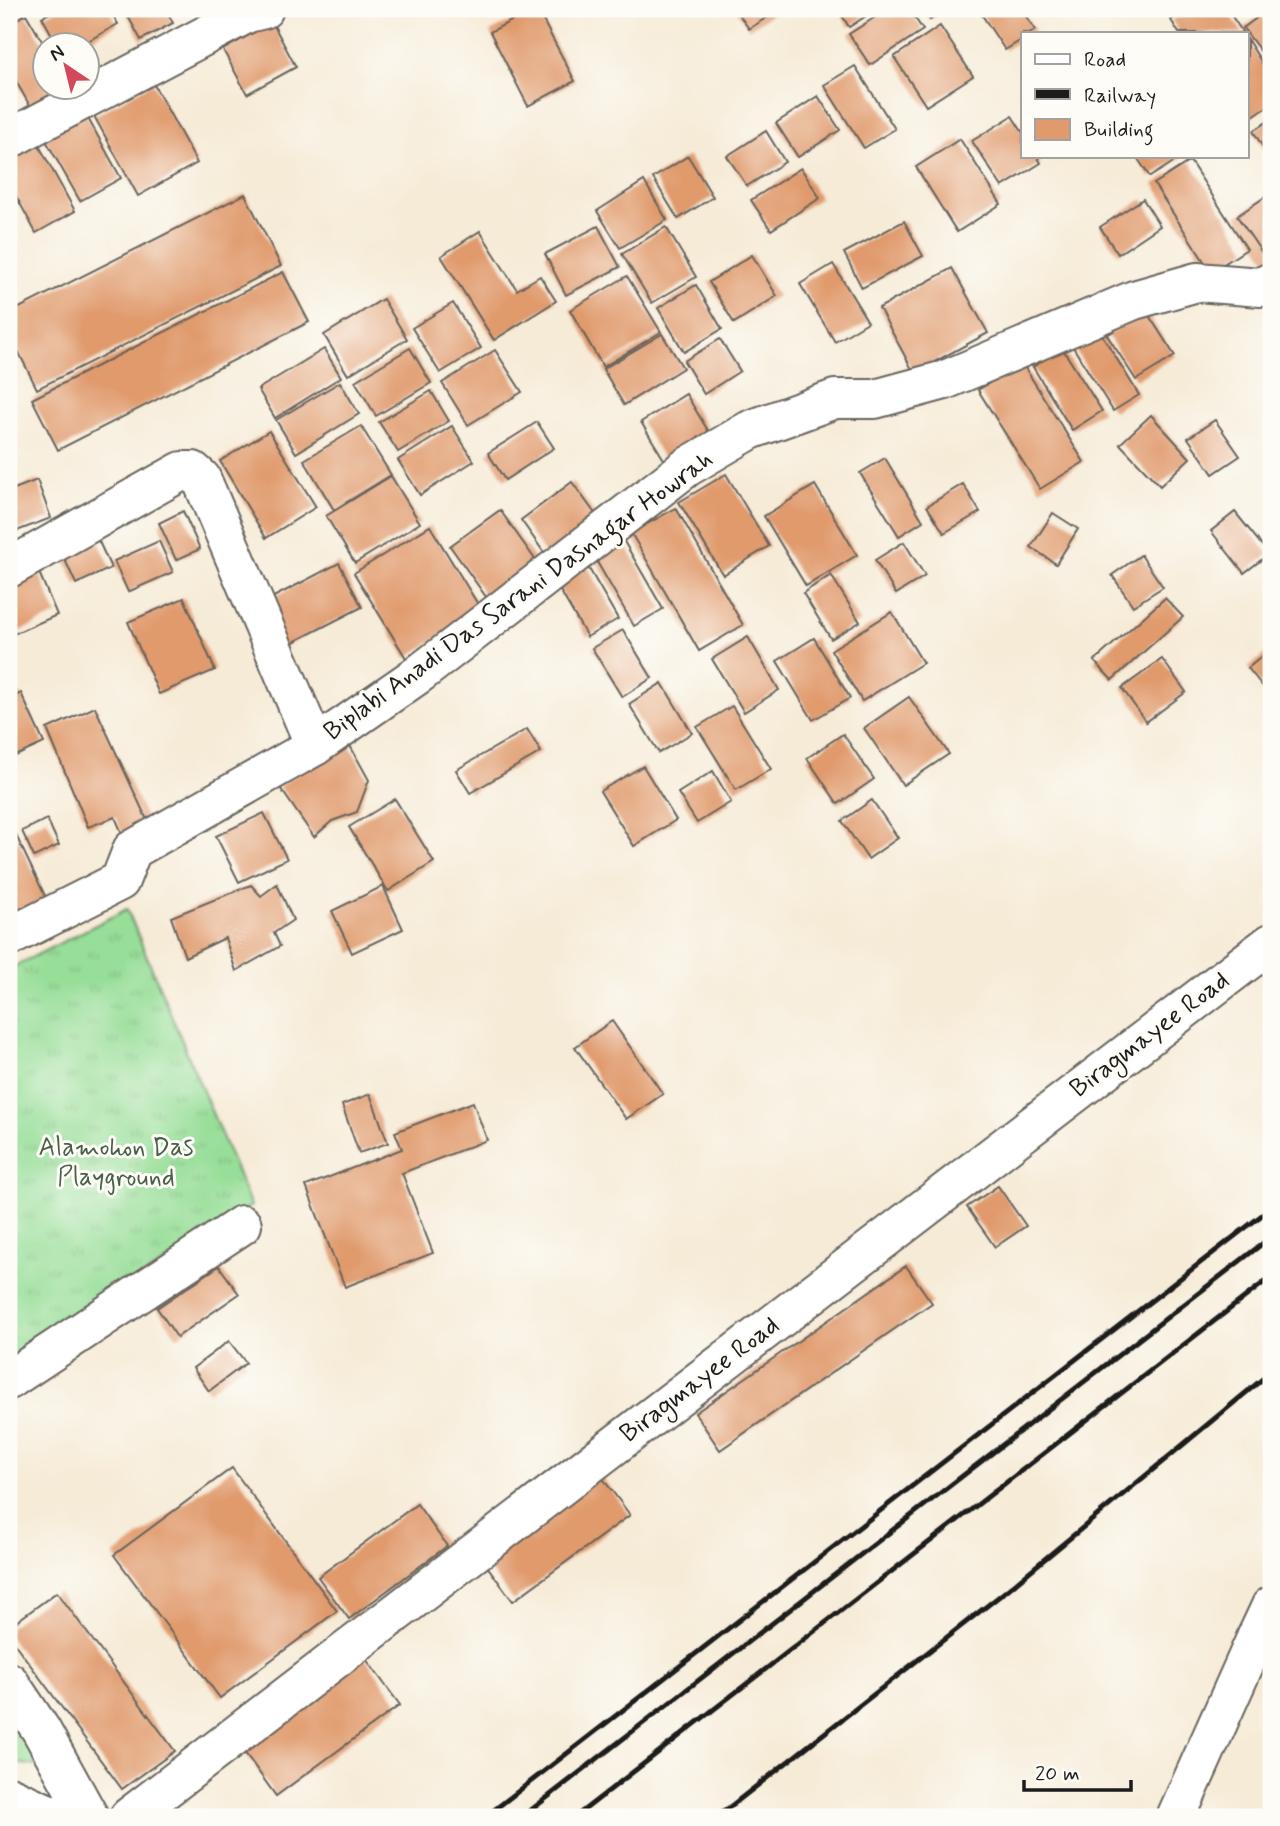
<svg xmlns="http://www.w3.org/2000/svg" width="1280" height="1826" font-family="Mynerve,sans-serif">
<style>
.grass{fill:url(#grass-tufts);stroke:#5a7d5a;stroke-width:2}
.building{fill:#e09a6c}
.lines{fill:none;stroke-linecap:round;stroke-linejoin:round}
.minor-casing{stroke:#68645d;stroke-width:42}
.major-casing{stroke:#68645d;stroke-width:42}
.minor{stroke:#fff;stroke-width:38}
.major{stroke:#fff;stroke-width:38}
.rail{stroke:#1c1c1c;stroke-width:5}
.labels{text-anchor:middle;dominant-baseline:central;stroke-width:6;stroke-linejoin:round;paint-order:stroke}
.street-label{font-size:26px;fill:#1c1c1c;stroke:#fdfcf7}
.park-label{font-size:26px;fill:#476047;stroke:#fdfcf7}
</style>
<defs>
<pattern id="grass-tufts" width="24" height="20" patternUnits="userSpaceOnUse" patternTransform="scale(1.75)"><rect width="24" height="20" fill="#97de98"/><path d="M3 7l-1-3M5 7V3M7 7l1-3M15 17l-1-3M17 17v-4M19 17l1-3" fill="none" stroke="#82be82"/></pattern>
</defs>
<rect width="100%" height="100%" fill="#fdfcf7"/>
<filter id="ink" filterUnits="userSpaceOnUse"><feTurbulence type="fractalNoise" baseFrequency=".0143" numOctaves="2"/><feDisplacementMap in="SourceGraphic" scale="14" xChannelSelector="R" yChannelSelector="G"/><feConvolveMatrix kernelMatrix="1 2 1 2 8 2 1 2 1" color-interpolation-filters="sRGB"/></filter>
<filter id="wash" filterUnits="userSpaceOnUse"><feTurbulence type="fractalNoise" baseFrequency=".00686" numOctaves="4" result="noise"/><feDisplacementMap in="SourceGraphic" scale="28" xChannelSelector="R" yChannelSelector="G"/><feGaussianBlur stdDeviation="1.57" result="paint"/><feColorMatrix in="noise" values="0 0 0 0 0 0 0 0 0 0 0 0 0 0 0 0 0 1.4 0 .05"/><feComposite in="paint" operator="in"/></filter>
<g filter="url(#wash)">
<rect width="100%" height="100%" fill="#f6ebd7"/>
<!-- grass -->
<g class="grass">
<polygon points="127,909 251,1206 9,1363 9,969"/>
<polygon points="9,1697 48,1766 9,1763"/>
</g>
<g id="blocks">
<!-- building -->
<g class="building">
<polygon points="57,9 109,9 118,24 79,46 58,46 42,17"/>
<polygon points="124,9 166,9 173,23 141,40"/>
<polygon points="534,9 537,9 575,81 528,106 490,32"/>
<polygon points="735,9 780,9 749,29"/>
<polygon points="838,9 877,9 849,27"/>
<polygon points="888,9 909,9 923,30 870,65 849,34"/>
<polygon points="923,9 946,9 930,20"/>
<polygon points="978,9 1021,9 1035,30 1031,33 1023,33 1023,39 1005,50"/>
<polygon points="1188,9 1227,9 1243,33 1179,33 1171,20"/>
<polygon points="1269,9 1271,9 1271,65 1243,28"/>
<polygon points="26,14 46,48 46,88 63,88 30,106 9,69 9,24"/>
<polygon points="272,22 296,67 247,94 223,50"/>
<polygon points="940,26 973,76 926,106 894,57"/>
<polygon points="1247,39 1271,77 1271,104 1247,120"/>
<polygon points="855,66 895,129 864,148 824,85"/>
<polygon points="153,83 197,163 138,196 94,116"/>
<polygon points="818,96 840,130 798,157 776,123"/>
<polygon points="85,113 121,178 80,201 44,137"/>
<polygon points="1012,116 1023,133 1023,156 1037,156 1041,163 1002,187 972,141"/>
<polygon points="1271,119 1271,160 1253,131"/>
<polygon points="766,131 785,162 747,186 727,156"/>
<polygon points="960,139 1001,204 957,232 916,167"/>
<polygon points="37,142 75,211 36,233 9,183 9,158"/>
<polygon points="688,156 713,197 678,219 653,178"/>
<polygon points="1136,156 1183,156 1150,177"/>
<polygon points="1190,161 1247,249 1211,272 1154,184"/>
<polygon points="801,168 820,198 771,230 751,200"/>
<polygon points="644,181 667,220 620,248 597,211"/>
<polygon points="1271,193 1271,266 1237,216"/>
<polygon points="245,194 281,266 37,389 9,333 9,313"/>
<polygon points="1143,199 1160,226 1118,254 1100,227"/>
<polygon points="904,221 923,256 862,288 844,253"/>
<polygon points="598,226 620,267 566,295 545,254"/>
<polygon points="666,227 696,277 652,303 622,254"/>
<polygon points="480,231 517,290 540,276 556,301 494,340 441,256"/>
<polygon points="752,255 777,296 734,323 709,282"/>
<polygon points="833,264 868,322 835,342 800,284"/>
<polygon points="952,268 988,333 914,373 879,308"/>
<polygon points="283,272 309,322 58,450 32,399"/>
<polygon points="627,276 661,332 603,367 570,310"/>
<polygon points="696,285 722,329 684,352 658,308"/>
<polygon points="383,299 407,339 348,375 324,335"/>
<polygon points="453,303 481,348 440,373 412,328"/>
<polygon points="1146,311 1175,356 1136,380 1107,335"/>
<polygon points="1099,330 1139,395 1113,411 1073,347"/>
<polygon points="662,334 683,368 624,405 603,369"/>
<polygon points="720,339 740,371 704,394 684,361"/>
<polygon points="410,348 431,383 376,416 355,381"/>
<polygon points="1062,348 1102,411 1072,430 1033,367"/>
<polygon points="324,349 341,377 275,418 258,389"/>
<polygon points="495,350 522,392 468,425 442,383"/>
<polygon points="1022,363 1084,462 1040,489 978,390"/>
<polygon points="340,382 359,414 296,453 276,420"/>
<polygon points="431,391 449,421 398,452 379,422"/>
<polygon points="686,394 716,444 671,471 641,422"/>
<polygon points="1151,415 1190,458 1160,486 1120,444"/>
<polygon points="1215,420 1240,456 1213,474 1188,438"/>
<polygon points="537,422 554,448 505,480 488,453"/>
<polygon points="361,426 391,475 334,510 304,460"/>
<polygon points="452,426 474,461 420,495 398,460"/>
<polygon points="269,431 316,507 266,538 220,461"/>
<polygon points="885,458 923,521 899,536 860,473"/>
<polygon points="726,474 769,546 723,575 679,502"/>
<polygon points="391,476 420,523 355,563 326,516"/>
<polygon points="37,480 51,518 9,534 9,491"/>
<polygon points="572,482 602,523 550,561 521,520"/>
<polygon points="963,484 980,512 944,533 927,506"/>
<polygon points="815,485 857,555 806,586 764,516"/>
<polygon points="676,508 743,625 699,651 631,533"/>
<polygon points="500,510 539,565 489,601 450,546"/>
<polygon points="183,511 200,549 176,560 159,523"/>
<polygon points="1235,512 1269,554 1244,573 1211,531"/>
<polygon points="1053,513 1078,529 1056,564 1031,547"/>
<polygon points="430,526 482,611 406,658 354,573"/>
<polygon points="96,535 111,568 76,584 61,551"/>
<polygon points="622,538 663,609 634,626 593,555"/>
<polygon points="159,541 173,572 128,592 114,561"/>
<polygon points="904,542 925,576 896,594 875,560"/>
<polygon points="1141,555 1163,587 1133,606 1112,575"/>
<polygon points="35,563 57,615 9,636 9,575"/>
<polygon points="339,563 362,607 282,648 260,604"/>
<polygon points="588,567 618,619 587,637 557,585"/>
<polygon points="831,575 860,622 831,639 803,593"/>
<polygon points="184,598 215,670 159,694 128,622"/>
<polygon points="1165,598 1183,617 1112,680 1094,661"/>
<polygon points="892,612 923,663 862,701 831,650"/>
<polygon points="623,630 652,678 622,697 592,648"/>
<polygon points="748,637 779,690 744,712 712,659"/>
<polygon points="814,638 850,698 813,720 777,661"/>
<polygon points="1271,649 1271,697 1248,668"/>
<polygon points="1162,659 1186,692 1146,722 1122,688"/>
<polygon points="662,683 692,733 659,753 629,704"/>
<polygon points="21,693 44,743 9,759 9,699"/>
<polygon points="909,697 949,754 903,785 864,728"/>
<polygon points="732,706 771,769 736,790 697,727"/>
<polygon points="95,707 153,833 127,845 115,817 88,827 47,729"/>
<polygon points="527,729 541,752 470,793 456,770"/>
<polygon points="843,734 874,779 838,804 807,758"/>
<polygon points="348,742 369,780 357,812 332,821 314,837 279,786"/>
<polygon points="643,766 676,820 634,846 600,791"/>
<polygon points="713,771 731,802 697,823 678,793"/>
<polygon points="395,799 434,862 388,891 349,827"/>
<polygon points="872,800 898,838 868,859 842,821"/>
<polygon points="264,813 287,859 239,882 216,836"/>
<polygon points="47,819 59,845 34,857 22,831"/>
<polygon points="11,825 47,900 12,916 9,909 9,826"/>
<polygon points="277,884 293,920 274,933 280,946 236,971 225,938 185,957 171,917 251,885 261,896"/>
<polygon points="383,886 403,929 352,953 332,911"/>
<polygon points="612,1021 663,1094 626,1119 575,1047"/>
<polygon points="370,1094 388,1143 359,1153 342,1105"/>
<polygon points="473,1102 487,1140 402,1173 433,1253 345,1287 306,1186 402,1149 395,1132"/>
<polygon points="998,1186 1026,1226 995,1247 967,1207"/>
<polygon points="219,1266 239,1294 177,1337 157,1308"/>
<polygon points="906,1266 932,1303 720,1450 695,1413"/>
<polygon points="229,1341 246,1363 209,1391 193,1368"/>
<polygon points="232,1468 337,1611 220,1698 114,1555"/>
<polygon points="601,1476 630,1515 513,1601 484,1562"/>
<polygon points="417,1504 447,1546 349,1619 318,1577"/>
<polygon points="57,1592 175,1751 122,1789 9,1636 9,1627"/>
<polygon points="363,1655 400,1705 276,1796 240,1746"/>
</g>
</g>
</g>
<g filter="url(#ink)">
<use href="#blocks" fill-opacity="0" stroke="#68645d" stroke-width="2"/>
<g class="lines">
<!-- minor casing -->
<g class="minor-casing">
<g id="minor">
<polyline points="9,139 248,13 264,9"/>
<polyline points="9,568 182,471 193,471 201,478 315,746"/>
<polyline points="9,937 120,881 132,850 315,746 419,674 687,467 750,430 835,399 875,399 945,380 1134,300 1197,282 1261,287 1271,282"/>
<polyline points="9,1380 242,1225"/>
<polyline points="1271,1606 1257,1636 1271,1645"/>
<polyline points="9,1682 41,1730 89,1817"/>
<polyline points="1176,1817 1257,1636"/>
</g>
</g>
<!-- major casing -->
<g class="major-casing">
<g id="major">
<polyline points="9,1796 56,1817"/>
<polyline points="129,1817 1271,943"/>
</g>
</g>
<!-- minor -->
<use href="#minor" class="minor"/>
<!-- major -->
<use href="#major" class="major"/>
<!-- rail -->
<g class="rail">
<polyline points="485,1817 1271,1208"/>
<polyline points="522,1817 1271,1237"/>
<polyline points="575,1817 1271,1277"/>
<polyline points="717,1817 1006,1591 1271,1372"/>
</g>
</g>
</g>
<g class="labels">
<!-- street labels -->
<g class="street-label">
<text transform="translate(519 596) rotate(-36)">Biplabi Anadi Das Sarani Dasnagar Howrah</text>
<text transform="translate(1150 1035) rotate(-37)">Biragmayee Road</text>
<text transform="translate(700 1380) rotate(-37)">Biragmayee Road</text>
</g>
<!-- park labels -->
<g class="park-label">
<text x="116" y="1148">Alamohon Das<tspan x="116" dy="30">Playground</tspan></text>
</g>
</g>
<!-- margin -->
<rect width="1280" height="1826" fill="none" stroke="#fdfcf7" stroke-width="35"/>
<!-- legend -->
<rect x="1021" y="32" width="228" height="126" fill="#fdfcf7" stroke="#a3a29f" stroke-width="2"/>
<rect x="1035" y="54" width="35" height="10" fill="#ffffff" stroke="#a3a29f" stroke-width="2"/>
<text x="1084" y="66" font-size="21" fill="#1c1c1c">Road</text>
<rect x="1035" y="89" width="35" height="10" fill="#1c1c1c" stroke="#a3a29f" stroke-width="2"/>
<text x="1084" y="102" font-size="21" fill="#1c1c1c">Railway</text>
<rect x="1035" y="119" width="35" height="21" fill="#e09a6c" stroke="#a3a29f" stroke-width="2"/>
<text x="1084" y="136" font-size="21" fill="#1c1c1c">Building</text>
<!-- north arrow -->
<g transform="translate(66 66) rotate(325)"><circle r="33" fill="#fdfcf7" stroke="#a3a29f" stroke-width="2"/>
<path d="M0-5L12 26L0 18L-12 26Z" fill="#d1495b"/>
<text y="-10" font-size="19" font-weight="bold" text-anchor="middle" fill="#1c1c1c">N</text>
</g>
<!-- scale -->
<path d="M1024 1780v10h107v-10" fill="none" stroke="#1c1c1c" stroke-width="3.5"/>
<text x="1035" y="1780" font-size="21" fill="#1c1c1c" stroke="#fdfcf7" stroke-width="5" paint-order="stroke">20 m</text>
</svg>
